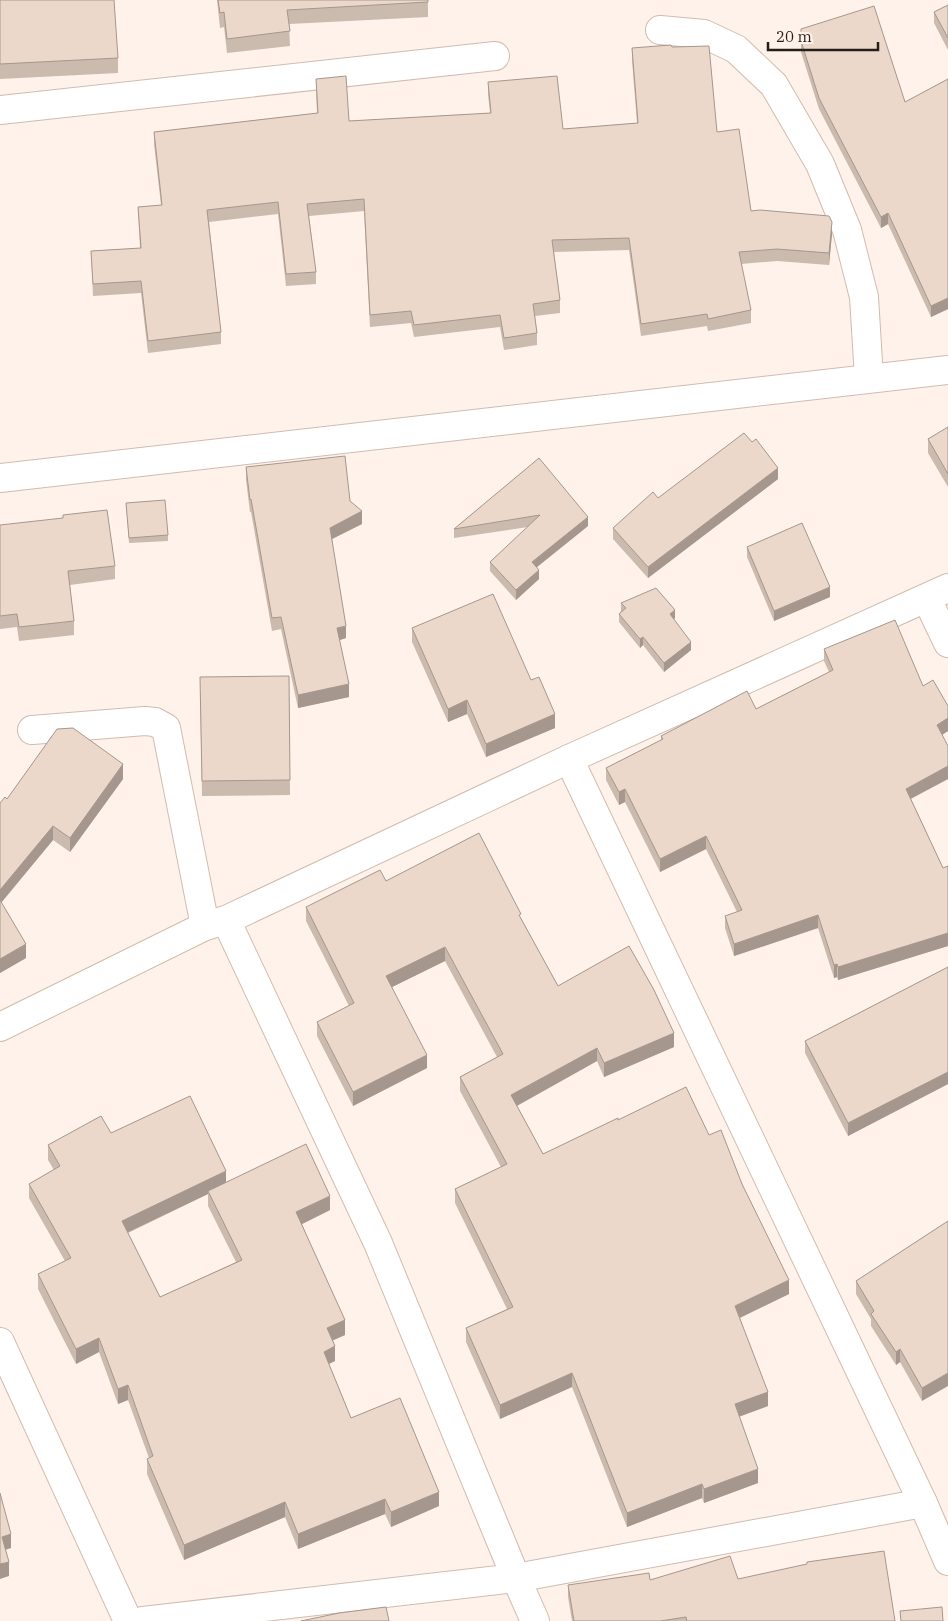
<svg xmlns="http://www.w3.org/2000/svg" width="948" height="1621" font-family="'IBM Plex Serif',serif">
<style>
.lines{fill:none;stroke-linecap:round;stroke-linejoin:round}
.minor-casing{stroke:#d0bcae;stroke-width:30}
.minor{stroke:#fff;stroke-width:28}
.wall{fill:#cbbaae;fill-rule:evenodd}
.shaded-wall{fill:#a5978d}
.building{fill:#ecd8ca;stroke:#a5978d}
</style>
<rect width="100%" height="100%" fill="#fff2ea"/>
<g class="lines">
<!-- minor casing -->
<g class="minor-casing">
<g id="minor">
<polyline points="660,30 704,34 736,49 774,85 820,164 847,230 864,297 869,378"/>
<polyline points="0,110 495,56"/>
<polyline points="0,478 948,370"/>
<polyline points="927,599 948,643"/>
<polyline points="32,730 145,721 155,722 166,728 205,926"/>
<polyline points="569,759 923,1503 948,1561"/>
<polyline points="226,920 378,1243 516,1578 535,1621"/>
<polyline points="0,1027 205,926 226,920 569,759 948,588"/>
<polyline points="0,1342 128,1621"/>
<polyline points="143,1621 516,1578 923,1503"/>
</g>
</g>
<!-- minor -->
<use href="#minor" class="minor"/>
</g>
<!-- wall -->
<g class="wall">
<polygon points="0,0 118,58 118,73 0,79"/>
<polygon points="217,0 428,0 428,17 289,24 290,46 227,53 224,27 220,28"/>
<polygon points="948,5 948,50 934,23 934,12"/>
<polygon points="801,29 905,102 948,79 948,309 931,317 888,224 881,228 819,109 801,52"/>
<polygon points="672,47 717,132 751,211 832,234 829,265 777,261 741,264 751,310 751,323 708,331 707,326 641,336 629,250 554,252 560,300 560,313 535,316 537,333 537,345 504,350 500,327 414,337 411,323 370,327 364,211 309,216 316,272 316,284 286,286 278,214 209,222 221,332 221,344 148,353 141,293 93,296 91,251 140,248 138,207 161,205 154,144 154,132 317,113 316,91 316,79 349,121 490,113 488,94 488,82 563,129 637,123 632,60 632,48"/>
<polygon points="948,427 948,487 928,453 928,439"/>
<polygon points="752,442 778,479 648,578 613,539 613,528 658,498"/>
<polygon points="539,458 588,526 537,567 539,579 516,600 490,571 490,562 528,527 454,538 454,529"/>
<polygon points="246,467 350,501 362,524 332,539 346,638 339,640 349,697 298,708 281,629 272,631 251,512 250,512 246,480"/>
<polygon points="126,503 168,535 168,541 129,543"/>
<polygon points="0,525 115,566 115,579 70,585 74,621 74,635 19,641 17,627 0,629"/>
<polygon points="747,547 830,597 774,621 747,557"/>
<polygon points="621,603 675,618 674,620 691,650 664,672 643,645 640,648 619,622 619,614 621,611"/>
<polygon points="412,628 531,680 555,728 486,757 467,714 448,722 412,642"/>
<polygon points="824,649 923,686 948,706 948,731 942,735 948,779 911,799 943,868 948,866 948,946 838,980 837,977 834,978 818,928 734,956 725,928 725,916 737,912 706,849 660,872 625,802 619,805 606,780 606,768 661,740 661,736 756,709 829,672 824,661"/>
<polygon points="289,676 290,795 202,796 200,692"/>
<polygon points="123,779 70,852 53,840 1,903 26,958 0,973 0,803 7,799"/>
<polygon points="386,881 521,919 558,986 674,1047 604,1077 597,1061 517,1106 543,1154 618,1120 709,1135 742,1184 789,1294 740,1318 768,1406 739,1417 758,1483 704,1503 702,1498 627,1527 572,1387 500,1419 466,1342 466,1328 507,1309 455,1203 455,1189 501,1167 460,1091 460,1077 497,1057 445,961 392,987 427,1068 353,1106 317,1036 317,1022 349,1006 306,921 306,907"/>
<polygon points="948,967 948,1084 848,1136 805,1053 805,1041"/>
<path d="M111,1133L226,1182L330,1210L302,1224L345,1335L333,1340L335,1361L329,1364L351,1418L439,1506L391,1527L385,1514L298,1549L285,1517L184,1560L147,1474V1459L149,1458L128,1400L118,1404L99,1352L76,1364L38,1289V1274L65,1261L29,1198V1184L54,1170L48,1160V1145ZM208,1194V1206L236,1262L160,1297L128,1233Z"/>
<polygon points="948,1221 922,1401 900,1362 896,1365 871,1326 871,1319 856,1294 856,1281"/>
<polygon points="738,1579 895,1621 572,1621 568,1597 568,1585 650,1580"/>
</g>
<!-- shaded-wall -->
<g class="shaded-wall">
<polygon points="888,213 888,224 881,228 881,217"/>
<polygon points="832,222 832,234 829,265 829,253"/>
<polygon points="948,298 948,309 931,317 931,306"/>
<polygon points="778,468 778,479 648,578 648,567"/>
<polygon points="362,511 362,524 330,540 330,528"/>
<polygon points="588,517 588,526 532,571 532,562"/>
<polygon points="539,570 539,579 516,600 516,590"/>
<polygon points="830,587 830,597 774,621 774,611"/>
<polygon points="675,610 675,618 670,623 670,614"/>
<polygon points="346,626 346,638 337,641 337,628"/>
<polygon points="643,637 643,645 640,648 640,639"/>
<polygon points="691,642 691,650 664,672 664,663"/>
<polygon points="349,684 349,697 298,708 298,695"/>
<polygon points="467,700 467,714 448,722 448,709"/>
<polygon points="555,714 555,728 486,757 486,744"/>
<polygon points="948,718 948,731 937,738 937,725"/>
<polygon points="123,764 123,779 70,852 70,838"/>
<polygon points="948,766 948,779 906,801 906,789"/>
<polygon points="625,789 625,802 619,805 619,792"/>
<polygon points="53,826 53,840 0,904 0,890"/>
<polygon points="706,836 706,849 660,872 660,859"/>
<polygon points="818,915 818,928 734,956 734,944"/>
<polygon points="948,933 948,946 838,980 838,967"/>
<polygon points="26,944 26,958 0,973 0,959"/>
<polygon points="445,947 445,961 386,990 386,976"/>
<polygon points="837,964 837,977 834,978 834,965"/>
<polygon points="674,1033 674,1047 604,1077 604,1063"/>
<polygon points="597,1048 597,1061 511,1109 511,1095"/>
<polygon points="427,1055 427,1068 353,1106 353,1092"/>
<polygon points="948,1072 948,1084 848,1136 848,1123"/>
<polygon points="226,1171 226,1186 208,1191 208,1194 122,1235 122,1221"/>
<polygon points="330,1196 330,1210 296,1227 296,1212"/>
<polygon points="789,1280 789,1294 735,1320 735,1306"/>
<polygon points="345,1320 345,1335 327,1343 327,1328"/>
<polygon points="99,1338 99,1352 76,1364 76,1349"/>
<polygon points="335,1346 335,1361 324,1366 324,1352"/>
<polygon points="900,1349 900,1362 896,1365 896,1352"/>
<polygon points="572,1373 572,1387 500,1419 500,1405"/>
<polygon points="948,1373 948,1386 922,1401 922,1388"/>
<polygon points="128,1385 128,1400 118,1404 118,1389"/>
<polygon points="768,1392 768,1406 735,1418 735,1404"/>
<polygon points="758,1469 758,1483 704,1503 704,1489"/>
<polygon points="702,1484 702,1498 627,1527 627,1513"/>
<polygon points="439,1492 439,1506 391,1527 391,1512"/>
<polygon points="385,1499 385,1514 298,1549 298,1534"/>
<polygon points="285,1502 285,1517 184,1560 184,1545"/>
<polygon points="11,1534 11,1548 2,1551 2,1537"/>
<polygon points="9,1562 9,1576 0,1579 0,1564"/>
</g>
<!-- building -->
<g class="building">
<polygon points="0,0 114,0 118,58 0,64"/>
<polygon points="218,0 428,0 428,2 287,10 290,31 227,39 224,12 220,13"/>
<polygon points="948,5 948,38 934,12"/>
<polygon points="874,6 905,102 948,79 948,298 931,306 888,213 881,217 819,98 801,41 801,29"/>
<polygon points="671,45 672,47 709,46 717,132 739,129 751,211 760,210 829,216 832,222 829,253 777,249 739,252 751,310 708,319 707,314 641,324 629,238 552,240 560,300 533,304 537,333 504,338 500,315 414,325 411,311 370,315 364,199 307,204 316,272 286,274 278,202 207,210 221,332 148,341 141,281 93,284 91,251 141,248 138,207 162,205 154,132 318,113 316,79 346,76 349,121 491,113 488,82 557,76 563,129 638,123 632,48"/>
<polygon points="948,427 948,474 928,439"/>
<polygon points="744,433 752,442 756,439 778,468 648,567 613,528 653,492 658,498"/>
<polygon points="345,456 350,501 362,511 330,528 346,626 337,628 349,684 298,695 281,617 272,618 251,499 250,500 246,467"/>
<polygon points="539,458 588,517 532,562 539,570 516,590 490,562 540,515 454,529"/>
<polygon points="165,500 168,535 129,538 126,503"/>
<polygon points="107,510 115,566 68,571 74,621 19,627 17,614 0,616 0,525 63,518 63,515"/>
<polygon points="802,523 830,587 774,611 747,547"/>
<polygon points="656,588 675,610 670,614 691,642 664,663 643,637 640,639 619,614 626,608 621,603"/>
<polygon points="493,594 531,680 539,677 555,714 486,744 467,700 448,709 412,628"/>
<polygon points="895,620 923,686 933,680 948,706 948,718 937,725 948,746 948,766 906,789 943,868 948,866 948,933 838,967 837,964 834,965 818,915 734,944 725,916 742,910 706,836 660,859 625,789 619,792 606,768 663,739 661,736 747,691 756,709 833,670 824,649"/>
<polygon points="289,676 290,780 202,781 200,677"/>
<polygon points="73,728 123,764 70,838 53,826 0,890 0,803 5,797 7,799 57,729"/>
<polygon points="479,833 521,914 519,915 558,986 629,946 654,990 674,1033 604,1063 597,1048 511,1095 543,1154 618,1118 618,1120 686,1087 709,1135 721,1130 742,1184 789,1280 735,1306 768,1392 735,1404 758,1469 704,1489 702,1484 627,1513 572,1373 500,1405 466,1328 513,1307 455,1189 507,1164 460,1077 503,1054 445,947 386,976 427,1055 353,1092 317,1022 354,1003 306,907 380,870 386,881"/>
<polygon points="0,900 26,944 0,959"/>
<polygon points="948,967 948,1072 848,1123 805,1041"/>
<polygon points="190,1096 226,1171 122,1221 160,1297 242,1260 208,1191 306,1144 330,1196 296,1212 345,1320 327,1328 335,1346 324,1352 351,1418 400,1398 439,1492 391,1512 385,1499 298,1534 285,1502 184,1545 147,1459 153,1456 128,1385 118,1389 99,1338 76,1349 38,1274 71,1258 29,1184 60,1166 48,1145 101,1116 111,1133"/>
<polygon points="948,1221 948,1373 922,1388 900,1349 896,1352 871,1314 874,1311 856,1281"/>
<polygon points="0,1493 11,1534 2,1537 9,1562 0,1564"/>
<polygon points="884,1551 895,1621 687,1621 686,1617 660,1621 574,1621 568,1585 649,1573 650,1580 730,1556 738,1579 807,1564 807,1562"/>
<polygon points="386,1607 389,1621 301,1621 339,1613"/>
<polygon points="942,1607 943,1621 901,1621 900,1611"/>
</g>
<!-- scale -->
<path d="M768 42v8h110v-8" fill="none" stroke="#251e19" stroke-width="2.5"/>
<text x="776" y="42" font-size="15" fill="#251e19" stroke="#fff2ea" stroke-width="4" paint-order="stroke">20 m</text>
</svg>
